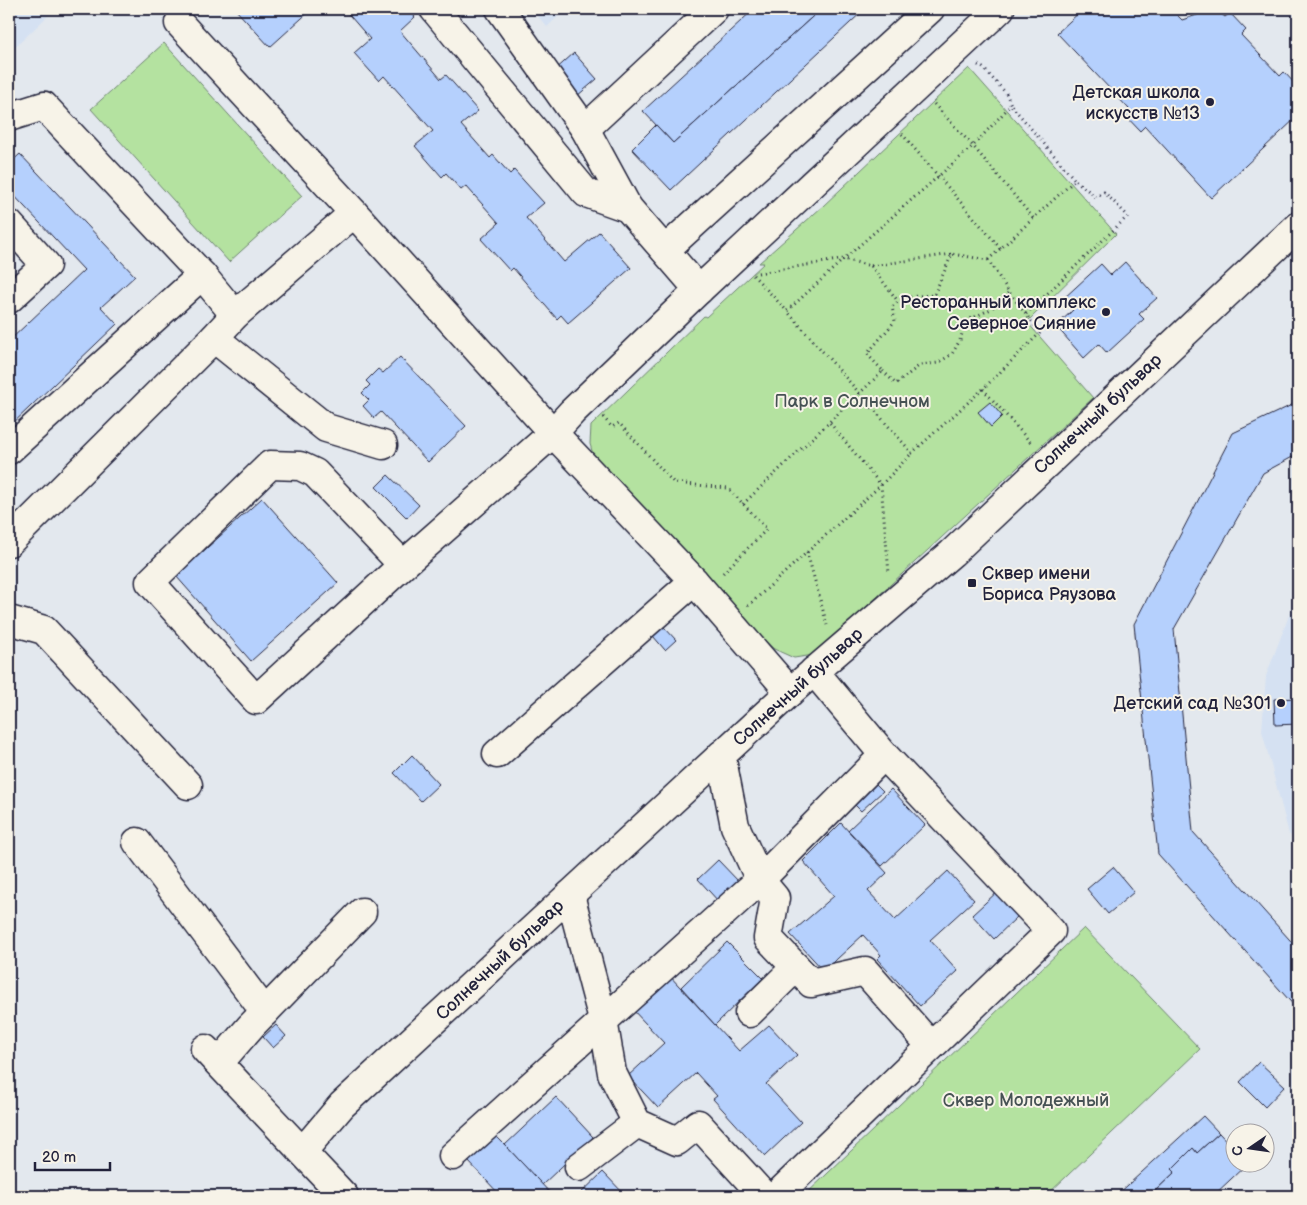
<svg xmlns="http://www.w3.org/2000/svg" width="1307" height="1205" font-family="'Balsamiq Sans',sans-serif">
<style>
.built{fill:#d5e1f2}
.green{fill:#b4e2a0;stroke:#6b826e}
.building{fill:#b5d0fd;stroke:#22223b}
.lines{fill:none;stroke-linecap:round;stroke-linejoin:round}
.minor-casing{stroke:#22223b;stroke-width:31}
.path{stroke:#22223b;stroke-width:3;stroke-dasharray:1 4;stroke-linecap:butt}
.minor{stroke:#f7f3e8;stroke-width:28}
.poi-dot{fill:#22223b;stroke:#f7f3e8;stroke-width:2}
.labels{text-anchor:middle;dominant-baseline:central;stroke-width:4;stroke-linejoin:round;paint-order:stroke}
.poi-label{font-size:18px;fill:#22223b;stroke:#f7f3e8;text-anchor:end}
.park-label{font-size:18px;fill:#465254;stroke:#f7f3e8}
.street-label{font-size:18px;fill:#22223b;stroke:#f7f3e8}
</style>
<rect width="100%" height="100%" fill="#e3e8ee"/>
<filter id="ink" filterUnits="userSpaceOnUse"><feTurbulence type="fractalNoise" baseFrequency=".02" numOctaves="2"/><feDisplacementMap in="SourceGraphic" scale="10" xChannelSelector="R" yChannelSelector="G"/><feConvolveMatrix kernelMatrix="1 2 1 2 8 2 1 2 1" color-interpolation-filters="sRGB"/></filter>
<g filter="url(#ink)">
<!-- built -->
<g class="built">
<polygon points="9,9 55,9 9,53"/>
<polygon points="532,9 566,9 547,27"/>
<polygon points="1298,596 1298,841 1289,834 1262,731 1266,676 1293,605"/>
</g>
<!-- green -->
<g class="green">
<polygon points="164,43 302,196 229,262 91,109"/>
<polygon points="969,68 1116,234 1027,322 1093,398 814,655 794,658 774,649 749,626 595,461 590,444 591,426 704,316 706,317 764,263 759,263 823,206"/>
<polygon points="1084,928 1200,1049 1046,1196 804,1196"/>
</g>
<!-- building -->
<g class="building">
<polygon points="235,9 312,9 270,47"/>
<polygon points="344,9 408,9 415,17 400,31 441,79 446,75 478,111 461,125 490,158 493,155 510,174 514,170 544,203 526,218 564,262 599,232 631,268 568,323 561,315 557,319 513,268 510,271 481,239 499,223 466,186 461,190 446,173 442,177 415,146 433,131 384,76 379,81 354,53 370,39"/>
<polygon points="754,9 821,9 673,143 643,111"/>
<polygon points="821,9 865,9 671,190 632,149 656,125 673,143"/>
<polygon points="1083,9 1171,9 1182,20 1215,9 1225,17 1230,13 1246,30 1241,35 1280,76 1284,72 1298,87 1297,94 1298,96 1298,116 1211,198 1145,126 1140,131 1124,114 1129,109 1057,33"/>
<polygon points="574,53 597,79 577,96 554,71"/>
<polygon points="20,154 135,276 101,307 117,324 9,427 9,341 84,270 9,190 9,164"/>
<polygon points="1125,262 1157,298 1139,314 1144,319 1107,353 1099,344 1084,358 1056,326 1073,310 1063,299 1101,264 1111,275"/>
<polygon points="400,357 466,426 428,462 381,412 374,418 363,406 369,400 362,393 370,385 366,381 378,369 383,373"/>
<polygon points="990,402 1002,416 991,427 978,412"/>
<polygon points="1298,402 1298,454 1263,473 1174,629 1193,832 1298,949 1298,1010 1158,854 1134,624 1233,433"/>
<polygon points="388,475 419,505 407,518 376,487"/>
<polygon points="262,498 338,583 251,661 176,576"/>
<polygon points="664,627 676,640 665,650 653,636"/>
<polygon points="1298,698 1298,724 1275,725 1274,699"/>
<polygon points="412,755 439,784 421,801 394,773"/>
<polygon points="874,782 883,791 861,811 852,802"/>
<polygon points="891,789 925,825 882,866 848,830"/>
<polygon points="841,823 887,873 868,891 895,920 948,871 974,900 930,940 958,971 920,1006 877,959 881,955 863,935 824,971 790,934 834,896 803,861"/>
<polygon points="718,860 740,883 719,902 698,879"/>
<polygon points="1113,867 1134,892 1108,914 1087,889"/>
<polygon points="998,891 1019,915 994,939 972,915"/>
<polygon points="727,942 763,978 715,1025 681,987"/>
<polygon points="668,974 739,1051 769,1025 797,1055 766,1084 801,1122 765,1156 713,1099 717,1096 696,1073 658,1108 628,1076 664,1043 631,1008"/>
<polygon points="276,1025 286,1036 273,1048 263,1037"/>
<polygon points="1259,1062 1285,1086 1265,1107 1240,1082"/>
<polygon points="556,1097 593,1137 542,1185 505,1145"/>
<polygon points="1203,1116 1219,1133 1197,1153 1193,1148 1172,1169 1175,1172 1150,1196 1116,1196"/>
<polygon points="1219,1133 1234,1149 1234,1162 1248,1163 1213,1196 1150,1196 1175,1172 1172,1169 1193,1148 1197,1153"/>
<polygon points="494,1134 505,1145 553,1196 501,1196 467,1160"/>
<polygon points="603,1172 626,1196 578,1196"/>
</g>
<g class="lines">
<!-- minor casing -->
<g class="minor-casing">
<g id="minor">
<polyline points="434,9 586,193 628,208 699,290"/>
<polyline points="500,9 585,129 628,208"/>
<polyline points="179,23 354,213 553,433 694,581 790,692"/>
<polyline points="9,117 44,106 202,275 235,315"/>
<polyline points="585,129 714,9"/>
<polyline points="9,224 46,265 9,299"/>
<polyline points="665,250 930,9"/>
<polyline points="214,338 326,428 383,445"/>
<polyline points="9,450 202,275"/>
<polyline points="9,542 214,338 235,315 354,213"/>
<polyline points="403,565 315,473 300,466 270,465 150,582 256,700 403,565 553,433 572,412 699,290 1000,9"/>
<polyline points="9,620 44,630 188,785"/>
<polyline points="497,754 694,581"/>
<polyline points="884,755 760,880 775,898 768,938 811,983 865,971 931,1046"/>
<polyline points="137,842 265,1012"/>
<polyline points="570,895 603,1020 612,1073 637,1123 677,1141 698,1124 764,1196"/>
<polyline points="749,1013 796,967"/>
<polyline points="205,1049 344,1196"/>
<polyline points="219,1063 251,1026 362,912"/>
<polyline points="303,1151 342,1105 790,692 952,553 1298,226"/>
<polyline points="453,1156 760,880 735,826 721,755"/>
<polyline points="579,1167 637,1123"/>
<polyline points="776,1196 1051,931 884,755 814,671"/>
</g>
</g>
<!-- path -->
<g class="path">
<polyline points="978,65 983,68 1006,93 1011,105"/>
<polyline points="934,104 973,146 1034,219"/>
<polyline points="902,134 1001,249"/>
<polyline points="988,260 1075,180 1011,105 973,146 844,259 787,311 912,453 983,389 1040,333 1009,292"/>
<polyline points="871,266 952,254"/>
<polyline points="758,273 844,259 871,266 897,300"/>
<polyline points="753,275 787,311"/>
<polyline points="1026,314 1128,216 1104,192 1096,197 1075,180"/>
<polyline points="983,389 1031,443"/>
<polyline points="603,417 612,427 619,423 674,483 728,488 767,529 722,574"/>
<polyline points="830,423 881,485 889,573"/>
<path d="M743,504L883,371L867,354L895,321L892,307C903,295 919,296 934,295L952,254L988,260L1009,292L991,309L966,321L960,340L952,354L938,363L920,365L896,384L883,371"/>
<polyline points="807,552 827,625"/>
<polyline points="748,606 881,485 912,453"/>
</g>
<!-- minor -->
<use href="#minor" class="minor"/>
</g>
</g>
<!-- markers -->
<g class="poi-dot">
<circle cx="1210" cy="102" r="5"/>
<circle cx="1106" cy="312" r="5"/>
<rect x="967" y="578" width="10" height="10" rx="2.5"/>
<circle cx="1281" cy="703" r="5"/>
</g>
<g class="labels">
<!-- poi labels -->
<g class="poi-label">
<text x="1200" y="92">Детская школа<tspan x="1200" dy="21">искусств №13</tspan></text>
<text x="1096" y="302">Ресторанный комплекс<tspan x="1096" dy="21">Северное Сияние</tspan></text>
<text x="982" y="573" text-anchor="start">Сквер имени<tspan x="982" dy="21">Бориса Ряузова</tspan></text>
<text x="1271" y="703">Детский сад №301</text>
</g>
<!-- park labels -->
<g class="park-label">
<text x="852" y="401">Парк в Солнечном</text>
<text x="1026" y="1100">Сквер Молодежный</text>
</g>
<!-- street labels -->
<g class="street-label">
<text transform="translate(1098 414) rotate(-43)">Солнечный бульвар</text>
<text transform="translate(798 687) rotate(-42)">Солнечный бульвар</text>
<text transform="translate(500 960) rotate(-43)">Солнечный бульвар</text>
</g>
</g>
<!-- margin -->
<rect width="1307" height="1205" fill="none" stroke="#f7f3e8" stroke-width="30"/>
<rect x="15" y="15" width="1277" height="1175" fill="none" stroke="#22223b" stroke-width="2" filter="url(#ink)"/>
<!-- north arrow -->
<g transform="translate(1250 1148) rotate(257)"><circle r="24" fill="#f7f3e8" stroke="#a29fa3"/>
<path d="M0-4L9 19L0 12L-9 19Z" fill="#22223b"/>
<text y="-8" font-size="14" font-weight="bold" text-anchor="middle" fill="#22223b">С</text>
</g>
<!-- scale -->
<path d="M35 1162v8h75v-8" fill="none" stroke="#22223b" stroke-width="2.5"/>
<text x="42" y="1162" font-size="15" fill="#22223b" stroke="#f7f3e8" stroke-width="4" paint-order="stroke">20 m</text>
</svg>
